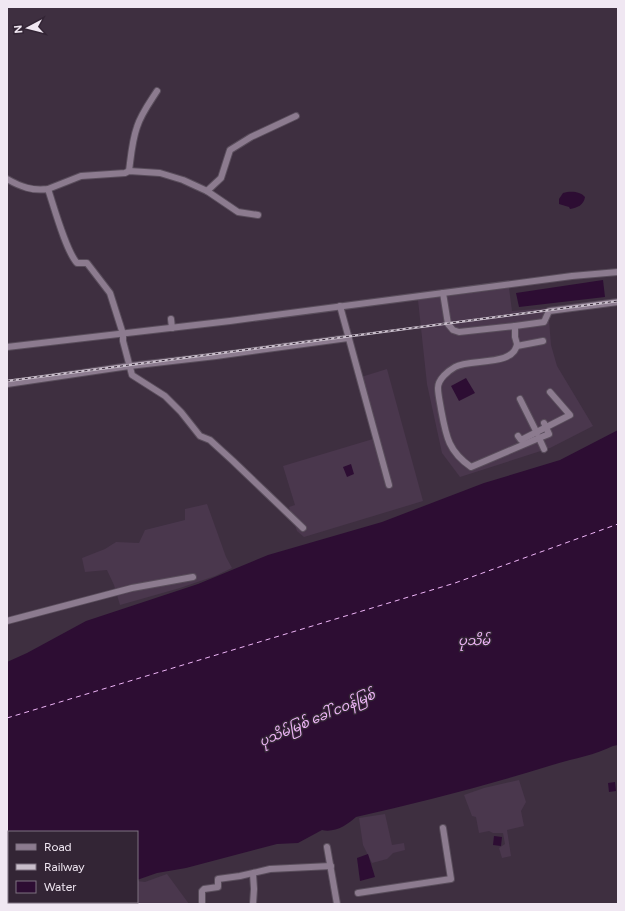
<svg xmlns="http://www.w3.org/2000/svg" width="625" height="911" font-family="Figtree,'Noto Sans Myanmar',sans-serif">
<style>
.built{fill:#4a374d}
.water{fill:#2d0d33}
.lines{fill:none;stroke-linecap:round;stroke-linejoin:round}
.ferry{stroke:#eeb5f7;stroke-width:1;stroke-dasharray:5 4;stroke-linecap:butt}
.minor-casing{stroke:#594d5b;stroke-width:8}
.minor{stroke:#8c7b8f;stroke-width:6}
.rail-casing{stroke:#c9becb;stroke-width:2.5}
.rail{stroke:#332535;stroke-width:1;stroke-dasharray:3;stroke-linecap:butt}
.labels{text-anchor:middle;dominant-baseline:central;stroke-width:3;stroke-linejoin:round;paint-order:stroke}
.water-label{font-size:13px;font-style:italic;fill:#eeb5f7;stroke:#332535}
</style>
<rect width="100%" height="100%" fill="#3e2f40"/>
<!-- built -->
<g class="built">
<polygon points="509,288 512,311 548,308 551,345 557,366 593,426 550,448 460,477 442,453 427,384 418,300"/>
<polygon points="387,369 423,501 304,537 297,531 289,507 295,505 283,466 373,439 358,378"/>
<polygon points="207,504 226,557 232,568 215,576 180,588 120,605 114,585 107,570 85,572 82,558 105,549 116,542 139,543 145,530 185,520 185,509"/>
<polygon points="519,780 526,802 521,811 524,826 507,830 511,856 502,858 499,848 505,844 503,833 493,833 489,831 479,833 476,817 472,816 464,795 484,788"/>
<polygon points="385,814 392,845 404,843 405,850 393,853 387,859 372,863 363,845 359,818"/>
<polygon points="167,874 189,904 135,904 134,902 137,902 137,881 145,882"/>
</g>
<!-- water -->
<g class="water">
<path d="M563,193C570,191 580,191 585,197C584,205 577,208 570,209L569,207L559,204V199Z"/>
<polygon points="603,280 605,297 519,307 516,293"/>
<polygon points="466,378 475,393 459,401 451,386"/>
<path d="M618,430V745L613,746C593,756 570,759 549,766C485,786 421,802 356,817C347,825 335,833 322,830L298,843L277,844L186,868L157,873L137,880V832H9V902H44L41,904H7V662L27,653L86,621L198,584L268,555L382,522L484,483L560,460Z"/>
<polygon points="351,464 354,474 347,477 343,467"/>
<polygon points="615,782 616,791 609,792 608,783"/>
<polygon points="494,836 502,837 501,846 493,845"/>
<polygon points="368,854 375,877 360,881 357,858"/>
</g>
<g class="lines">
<!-- ferry -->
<polyline class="ferry" points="7,718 455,583 618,524"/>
<!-- minor casing -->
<g class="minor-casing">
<g id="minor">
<path d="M129,171C131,156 132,141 137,127C141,114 150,102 157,91"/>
<path d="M7,179C21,187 32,191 48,189L81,176L125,173L129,171L160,173L183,180L207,191L238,212L258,215"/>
<path d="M48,189C54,207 66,251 77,263H87L110,293L123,334V341L132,375L165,396L181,412L200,436L210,440L233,461L303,528"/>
<polyline points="207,191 221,178 230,150 251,137 296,116"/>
<path d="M443,293L448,324L453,330L459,332L515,326V337L517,344C514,367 470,358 455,367C448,371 438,379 438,388C438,394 440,403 441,409C446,436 448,451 471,467L539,438L549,434L544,423"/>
<polyline points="340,306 389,485"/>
<polyline points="171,319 172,328"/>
<polyline points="515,326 544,322 549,311 618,302"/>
<polyline points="517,346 543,341"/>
<polyline points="7,347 230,321 572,276 618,272"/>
<polyline points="7,384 129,366 216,356 348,338"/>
<polyline points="520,399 537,433"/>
<polyline points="518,436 521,440 570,415 550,392"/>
<polyline points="539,438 544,449"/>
<polyline points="7,621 132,588 193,577"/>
<polyline points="327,847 337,904"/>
<polyline points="358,893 451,879 443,828"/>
<polyline points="202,904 202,891 204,889 218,887 218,879 240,876 270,869 331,866"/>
<polyline points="253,904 254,889 253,874 254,873"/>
</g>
</g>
<!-- minor -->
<use href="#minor" class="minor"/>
<!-- rail casing -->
<g class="rail-casing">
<polyline id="rail" points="7,381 618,301"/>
</g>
<!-- rail -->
<use href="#rail" class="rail"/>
</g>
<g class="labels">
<!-- water labels -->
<g class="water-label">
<text x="474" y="640">ပုသိမ်</text>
<text transform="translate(317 718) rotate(-23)">ပုသိမ်မြစ် ခေါ် ငဝန်မြစ်</text>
</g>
</g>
<!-- border -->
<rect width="625" height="911" fill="none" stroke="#f0e7f2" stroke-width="16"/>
<!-- legend -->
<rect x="8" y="831" width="130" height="72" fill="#332535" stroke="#7f7381"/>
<rect x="16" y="844" width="20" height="6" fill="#8c7b8f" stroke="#7f7381"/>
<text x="44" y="851" font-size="12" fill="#f0e7f2">Road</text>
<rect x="16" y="864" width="20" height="6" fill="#c9becb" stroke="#7f7381"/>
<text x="44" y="871" font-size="12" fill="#f0e7f2">Railway</text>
<rect x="16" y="881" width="20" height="12" fill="#2d0d33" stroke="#7f7381"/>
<text x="44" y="891" font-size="12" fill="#f0e7f2">Water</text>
<!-- north arrow -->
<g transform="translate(28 28) rotate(263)" stroke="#332535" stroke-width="3" paint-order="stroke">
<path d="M0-3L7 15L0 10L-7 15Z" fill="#f0e7f2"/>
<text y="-6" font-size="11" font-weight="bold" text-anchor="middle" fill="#f0e7f2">N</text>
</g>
</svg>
